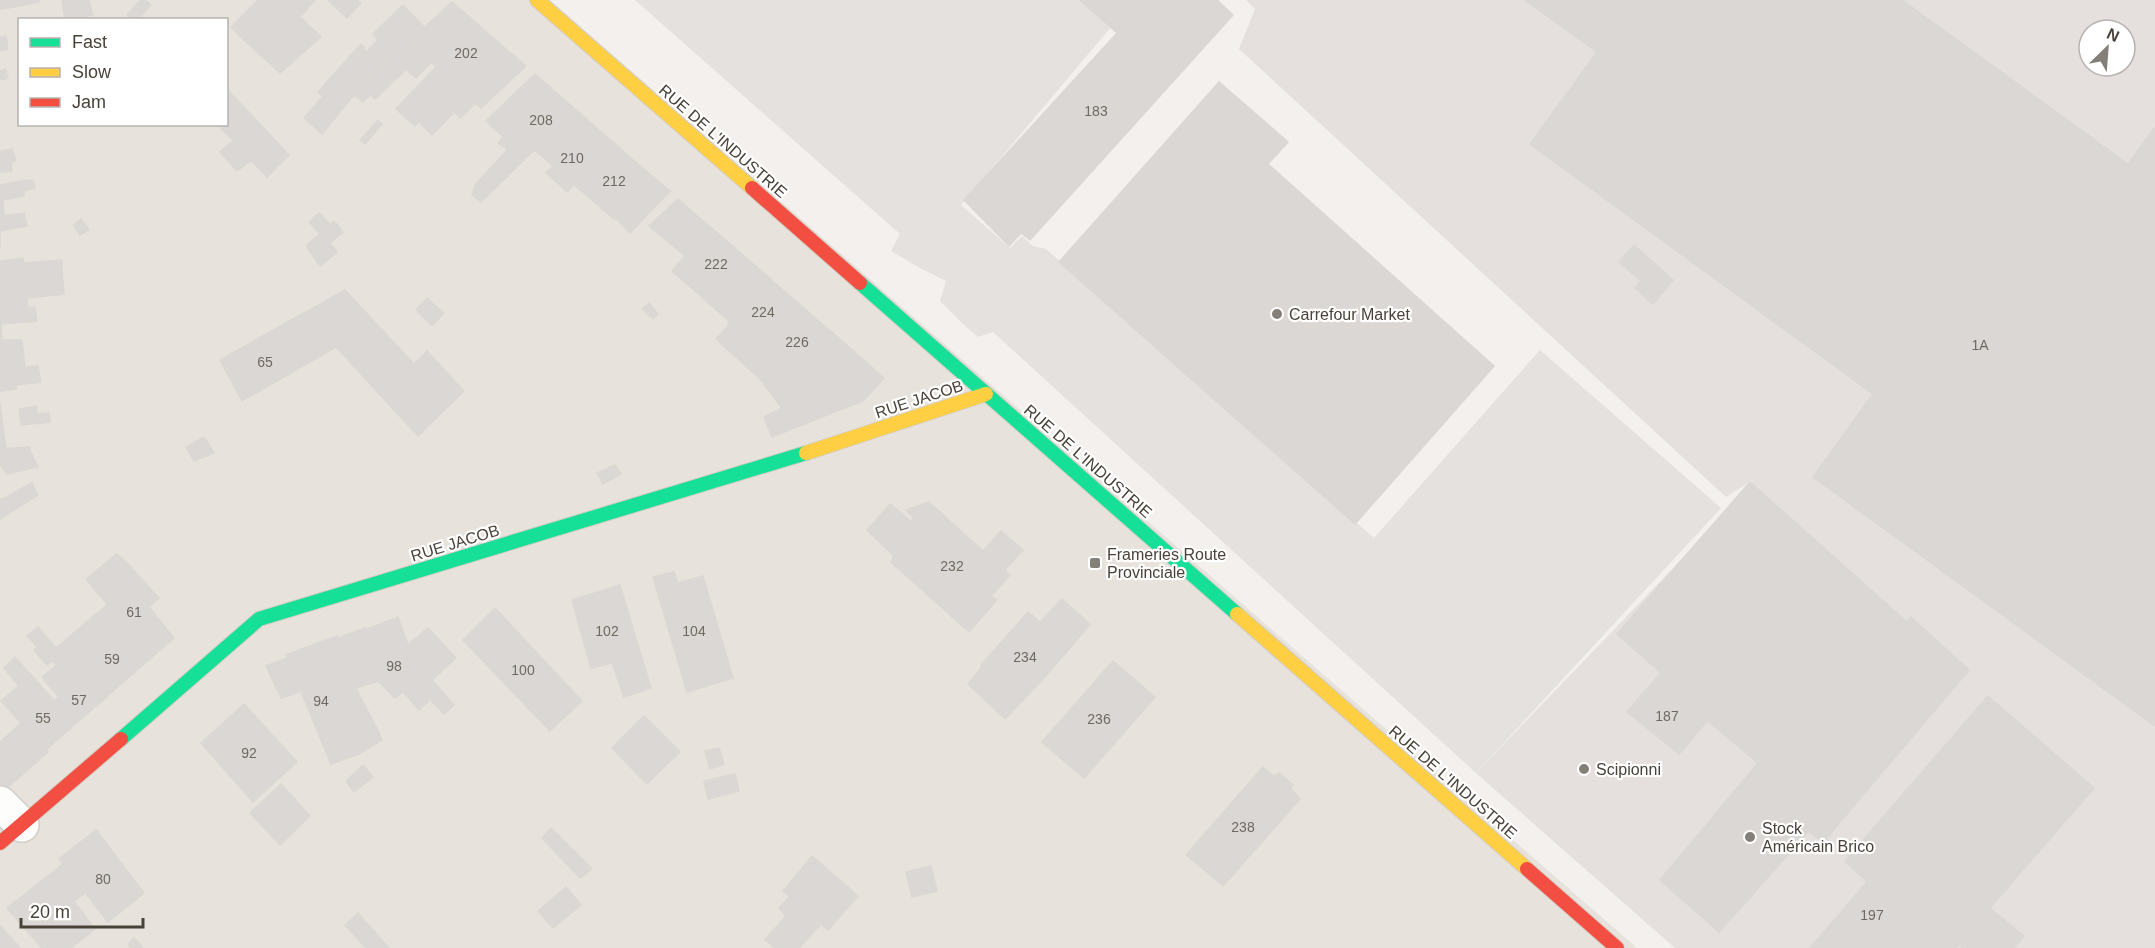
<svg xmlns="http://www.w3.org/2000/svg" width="2155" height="948" font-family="Arial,sans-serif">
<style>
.residential{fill:#e7e2db;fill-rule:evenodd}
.industrial{fill:#e5e0dd;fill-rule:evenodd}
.parking{fill:#e5e1de}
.building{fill:#dbd7d4;stroke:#dbd7d3;stroke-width:1.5}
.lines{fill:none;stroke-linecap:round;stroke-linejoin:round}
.street-casing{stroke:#d1ceca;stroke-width:36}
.fast-casing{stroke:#d2cdc4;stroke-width:16}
.slow-casing{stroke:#d2cdc4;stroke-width:16}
.jam-casing{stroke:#d2cdc4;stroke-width:16}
.street{stroke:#fdfdfc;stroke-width:33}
.fast{stroke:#16e098;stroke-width:14}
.slow{stroke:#ffcf43;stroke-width:14}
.jam{stroke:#f24e42;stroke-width:14}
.poi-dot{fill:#847f78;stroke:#fff;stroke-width:2}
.labels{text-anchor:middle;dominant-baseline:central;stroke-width:4.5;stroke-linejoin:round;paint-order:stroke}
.number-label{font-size:14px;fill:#6f6961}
.street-label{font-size:16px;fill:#494239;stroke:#fff}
.poi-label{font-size:16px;fill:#494239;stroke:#fff;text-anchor:start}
</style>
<rect width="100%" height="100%" fill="#f3f0ed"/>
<!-- residential -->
<path class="residential" d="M0,0H550L1637,948H0ZM20,20H226V124H20Z"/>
<!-- industrial -->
<path class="industrial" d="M1246,0H2155V948H1675L1476,773L1676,565L1754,479L1726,497L1239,49L1255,9ZM2089,30H2125V66H2089Z"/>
<!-- parking -->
<polygon class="parking" points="635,0 1094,0 1117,20 961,205 1010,248 1022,236 1033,246 1046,249 1374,538 1540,350 1721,508 1476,773 993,332 978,337 963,324 940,301 946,281 922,269 891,251 900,234"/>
<!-- building -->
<g class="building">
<polygon points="0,0 12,0 15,7 1,9"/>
<polygon points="12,0 39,0 39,2 15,7"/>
<polygon points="62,0 89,0 93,15 65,20"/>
<polygon points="140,0 145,0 151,5 137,20 131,20 127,15"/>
<polygon points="258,0 284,0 245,41 231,27"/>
<polygon points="284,0 289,0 303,14 300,17 321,37 280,73 245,41"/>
<polygon points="289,0 315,0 303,14"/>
<polygon points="328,0 357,0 361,3 347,18"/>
<polygon points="1080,0 1217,0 1233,15 1030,240 1021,233 1009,246 964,200 1117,33"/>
<polygon points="1525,0 1902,0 2128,164 2155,127 2155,726 1813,477 1873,394 1530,144 1597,52"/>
<polygon points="452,2 474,21 431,62 409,42"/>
<polygon points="403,5 425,28 379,69 364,54 378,40 373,34"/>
<polygon points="474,21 500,44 456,87 431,62"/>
<polygon points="6,36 8,49 0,51 0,37"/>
<polygon points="409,42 418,58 375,99 362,87"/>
<polygon points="361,44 365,48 364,54 379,69 354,95 322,134 304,118 323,96 318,92"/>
<polygon points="411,44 431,62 416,78 406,69 418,58"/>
<polygon points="500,44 526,66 481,108 456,87"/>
<polygon points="436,67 456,87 415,126 396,109"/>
<polygon points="5,69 8,78 0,80 0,71"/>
<polygon points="535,74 551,88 507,130 531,153 481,202 472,195 475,185 508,149 498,143 503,137 486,121"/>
<polygon points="1219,82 1288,142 1268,164 1494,366 1355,524 1059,262"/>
<polygon points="362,87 370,95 363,102 354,95"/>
<polygon points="456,87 475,103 461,118 454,112 432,135 420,123"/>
<polygon points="226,88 289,155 267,177 217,124 226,124"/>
<polygon points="551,88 575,109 532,153 507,130"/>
<polygon points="575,109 614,143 567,192 546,173 553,166 535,150"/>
<polygon points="378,120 382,124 365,144 360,140"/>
<polygon points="233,141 251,161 237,171 220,152"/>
<polygon points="614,143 654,178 614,219 574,185"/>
<polygon points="12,149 16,160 11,162 12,171 0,172 0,151"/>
<polygon points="654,178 670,191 630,233 615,217"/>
<polygon points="27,180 33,181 35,188 24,191 24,196 3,200 4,216 0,216 0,185"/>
<polygon points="678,199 766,275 728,320 672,271 685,256 649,226"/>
<polygon points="24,213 27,226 0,231 0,249 0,216"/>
<polygon points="319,213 330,224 320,234 309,222"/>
<polygon points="81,219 89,230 80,235 74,225"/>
<polygon points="334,221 343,232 330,243 337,252 320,266 306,246"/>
<polygon points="1634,245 1673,280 1653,304 1635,288 1641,281 1619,262"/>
<polygon points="23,258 24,263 62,260 62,271 0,280 0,261"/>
<polygon points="62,271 64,294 27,298 28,308 0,310 0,280"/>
<polygon points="766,275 798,303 763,350 728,320"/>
<polygon points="345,290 414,364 427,351 464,391 418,436 336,347 242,401 220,360"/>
<polygon points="427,298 444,313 432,326 416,310"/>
<polygon points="649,303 658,314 653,319 642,309"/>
<polygon points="798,303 833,333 794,378 763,350"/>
<polygon points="35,307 37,321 1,324 2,340 0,340 0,310"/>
<polygon points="729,321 757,344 832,413 772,437 764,417 779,410 781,407 760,379 716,339 727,327"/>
<polygon points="833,333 884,378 863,401 832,413 794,378"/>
<polygon points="0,340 22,340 25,368 7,369 7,371 0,372"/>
<polygon points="38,366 41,382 16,385 16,389 0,391 0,372 7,371 7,369"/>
<polygon points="0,403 3,428 0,429"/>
<polygon points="36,406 37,414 49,413 50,422 21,425 19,409"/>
<polygon points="3,428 6,448 0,449 0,429"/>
<polygon points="204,437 214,453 194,461 186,447"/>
<polygon points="29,447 32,455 0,463 0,449"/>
<polygon points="32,455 38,467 7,474 0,465 0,463"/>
<polygon points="615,465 621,474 603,484 597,473"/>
<polygon points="1750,482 1907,622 1911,617 1969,670 1857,802 1785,739 1758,763 1674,692 1661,673 1617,634"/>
<polygon points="32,483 38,495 0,519 0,500"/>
<polygon points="929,502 983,551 1001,531 1023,550 1005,570 1010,575 991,596 997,600 969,632 891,562 894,556 867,530 890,504 911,521 914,518 906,510"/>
<polygon points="117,554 127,563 96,591 86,579"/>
<polygon points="127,563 159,598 149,607 174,638 153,656 96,591"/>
<polygon points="674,572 678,583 703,576 733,678 687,692 653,577"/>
<polygon points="620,585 651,688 624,697 612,663 591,668 572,600"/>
<polygon points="1062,599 1090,624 1046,676 1005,719 968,684 982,667 981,665 1028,612 1040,622"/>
<polygon points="108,604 119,618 70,662 81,678 59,697 42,677 57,665 52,661 47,665 34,650 37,647 27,636 38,627 56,648"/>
<polygon points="495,608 582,701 550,731 463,640"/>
<polygon points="398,617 408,645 405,660 409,678 430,700 419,710 403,692 395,698 378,681 384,673 365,630"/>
<polygon points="119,618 153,656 103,700 81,678 70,662"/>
<polygon points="365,628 384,673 378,681 356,688 338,638"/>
<polygon points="428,628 456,658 432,680 454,705 444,714 409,678 405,660 408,645"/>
<polygon points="337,636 356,688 335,695 315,644"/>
<polygon points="315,644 359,754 331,764 286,655"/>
<polygon points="15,657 40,685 10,711 1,701 19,686 4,668"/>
<polygon points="287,658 302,691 281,698 266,666"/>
<polygon points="1113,661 1155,697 1084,778 1042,742"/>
<polygon points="1661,673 1674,692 1708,720 1679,754 1627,712"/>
<polygon points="81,678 103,700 75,724 54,701"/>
<polygon points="40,685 75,724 46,750 10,711"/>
<polygon points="356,688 378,731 363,738 350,711 358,708 350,691"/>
<polygon points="350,691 358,708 350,711 363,738 378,731 382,740 359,754 335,695"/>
<polygon points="1988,696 2094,788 1955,948 1944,948 1867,882 1845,861"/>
<polygon points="244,704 297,762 253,802 201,743"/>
<polygon points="644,716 680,752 665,766 630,730"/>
<polygon points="21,723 48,752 22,775 0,751 0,742"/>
<polygon points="630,730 665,766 647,784 612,748"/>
<polygon points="1785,739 1857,802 1823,843 1809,831 1719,932 1660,880 1758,763"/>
<polygon points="719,748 724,764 710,769 705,751"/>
<polygon points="0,751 22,775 0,794"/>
<polygon points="363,765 373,777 354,792 346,781"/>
<polygon points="1263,767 1274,776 1279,773 1293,785 1290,788 1300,799 1223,886 1186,855"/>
<polygon points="735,774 739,791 708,799 704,781"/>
<polygon points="281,784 310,816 280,845 250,813"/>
<polygon points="551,828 592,869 580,878 542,838"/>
<polygon points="96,830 144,893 108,922 59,859"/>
<polygon points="812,856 858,896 828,930 783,891"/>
<polygon points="63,864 85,893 74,901 95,929 71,948 42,948 7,908"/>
<polygon points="931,866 937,891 912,897 906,872"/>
<polygon points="1867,882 1944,948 1810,948"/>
<polygon points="566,887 581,905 553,928 538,911"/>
<polygon points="789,897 821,924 799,948 775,948 765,940 786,916 779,908"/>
<polygon points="1990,908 2024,936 2014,948 1963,948 1959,945 1955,948"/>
<polygon points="358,913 389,948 366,948 345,925"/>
<polygon points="0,926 13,940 2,948 0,948"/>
<polygon points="134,938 143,948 131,948 128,944"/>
<polygon points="13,940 20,948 2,948"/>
</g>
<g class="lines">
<!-- street casing -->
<g class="street-casing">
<polyline id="street" points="0,803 22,825"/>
</g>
<!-- fast casing -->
<g class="fast-casing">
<g id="fast">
<polyline points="860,283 1237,614"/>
<polyline points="121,739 259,619 806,453"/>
</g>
</g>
<!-- slow casing -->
<g class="slow-casing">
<g id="slow">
<polyline points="537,0 752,188"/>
<polyline points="806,453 986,394"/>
<polyline points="1237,614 1527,869"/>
</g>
</g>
<!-- jam casing -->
<g class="jam-casing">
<g id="jam">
<polyline points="752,188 860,283"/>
<polyline points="0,843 121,739"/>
<polyline points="1527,869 1617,948"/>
</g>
</g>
<!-- street -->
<use href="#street" class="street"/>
<!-- fast -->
<use href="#fast" class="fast"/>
<!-- slow -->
<use href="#slow" class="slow"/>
<!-- jam -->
<use href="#jam" class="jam"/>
</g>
<!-- markers -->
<g class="poi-dot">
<circle cx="1277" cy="314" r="6"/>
<rect x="1089" y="557" width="12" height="12" rx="3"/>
<circle cx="1584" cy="769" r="6"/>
<circle cx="1750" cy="837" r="6"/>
</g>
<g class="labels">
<!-- number labels -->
<g class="number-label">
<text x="466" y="53">202</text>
<text x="1096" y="111">183</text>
<text x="541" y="120">208</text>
<text x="572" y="158">210</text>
<text x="614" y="181">212</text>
<text x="716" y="264">222</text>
<text x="763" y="312">224</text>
<text x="797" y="342">226</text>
<text x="1980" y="345">1A</text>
<text x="265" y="362">65</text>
<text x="952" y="566">232</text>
<text x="134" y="612">61</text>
<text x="607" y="631">102</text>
<text x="694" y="631">104</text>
<text x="1025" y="657">234</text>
<text x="112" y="659">59</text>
<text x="394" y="666">98</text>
<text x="523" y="670">100</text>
<text x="79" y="700">57</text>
<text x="321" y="701">94</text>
<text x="1667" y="716">187</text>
<text x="43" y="718">55</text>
<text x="1099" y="719">236</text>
<text x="249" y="753">92</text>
<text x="1243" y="827">238</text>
<text x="103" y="879">80</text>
<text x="1872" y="915">197</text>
</g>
<!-- street labels -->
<g class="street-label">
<text transform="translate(723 141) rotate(41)">RUE DE L'INDUSTRIE</text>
<text transform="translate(919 399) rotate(-18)">RUE JACOB</text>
<text transform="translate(1088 461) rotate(41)">RUE DE L'INDUSTRIE</text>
<text transform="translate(455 543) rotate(-17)">RUE JACOB</text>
<text transform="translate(1453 782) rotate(41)">RUE DE L'INDUSTRIE</text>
</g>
<!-- poi labels -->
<g class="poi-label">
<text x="1289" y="314">Carrefour Market</text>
<text x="1107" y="554">Frameries Route<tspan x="1107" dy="18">Provinciale</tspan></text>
<text x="1596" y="769">Scipionni</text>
<text x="1762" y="828">Stock<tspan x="1762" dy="18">Américain Brico</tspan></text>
</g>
</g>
<!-- legend -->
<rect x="18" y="18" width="210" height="108" fill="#ffffff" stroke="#b6b3b0" stroke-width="1.5"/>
<rect x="30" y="38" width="30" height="9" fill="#16e098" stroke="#b6b3b0" stroke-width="1.5"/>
<text x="72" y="48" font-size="18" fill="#494239">Fast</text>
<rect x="30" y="68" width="30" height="9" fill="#ffcf43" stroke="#b6b3b0" stroke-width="1.5"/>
<text x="72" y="78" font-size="18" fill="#494239">Slow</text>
<rect x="30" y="98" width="30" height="9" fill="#f24e42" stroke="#b6b3b0" stroke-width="1.5"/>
<text x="72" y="108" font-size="18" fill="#494239">Jam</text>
<!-- north arrow -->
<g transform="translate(2107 48) rotate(25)"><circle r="28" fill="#ffffff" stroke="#b6b3b0" stroke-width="1.5"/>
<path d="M0-4.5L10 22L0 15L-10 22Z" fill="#847f78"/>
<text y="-9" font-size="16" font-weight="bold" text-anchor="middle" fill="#494239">N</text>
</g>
<!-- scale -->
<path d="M21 918v9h122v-9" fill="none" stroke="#494239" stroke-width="3"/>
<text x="30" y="918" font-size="18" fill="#494239" stroke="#ffffff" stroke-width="4.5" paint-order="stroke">20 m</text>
</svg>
